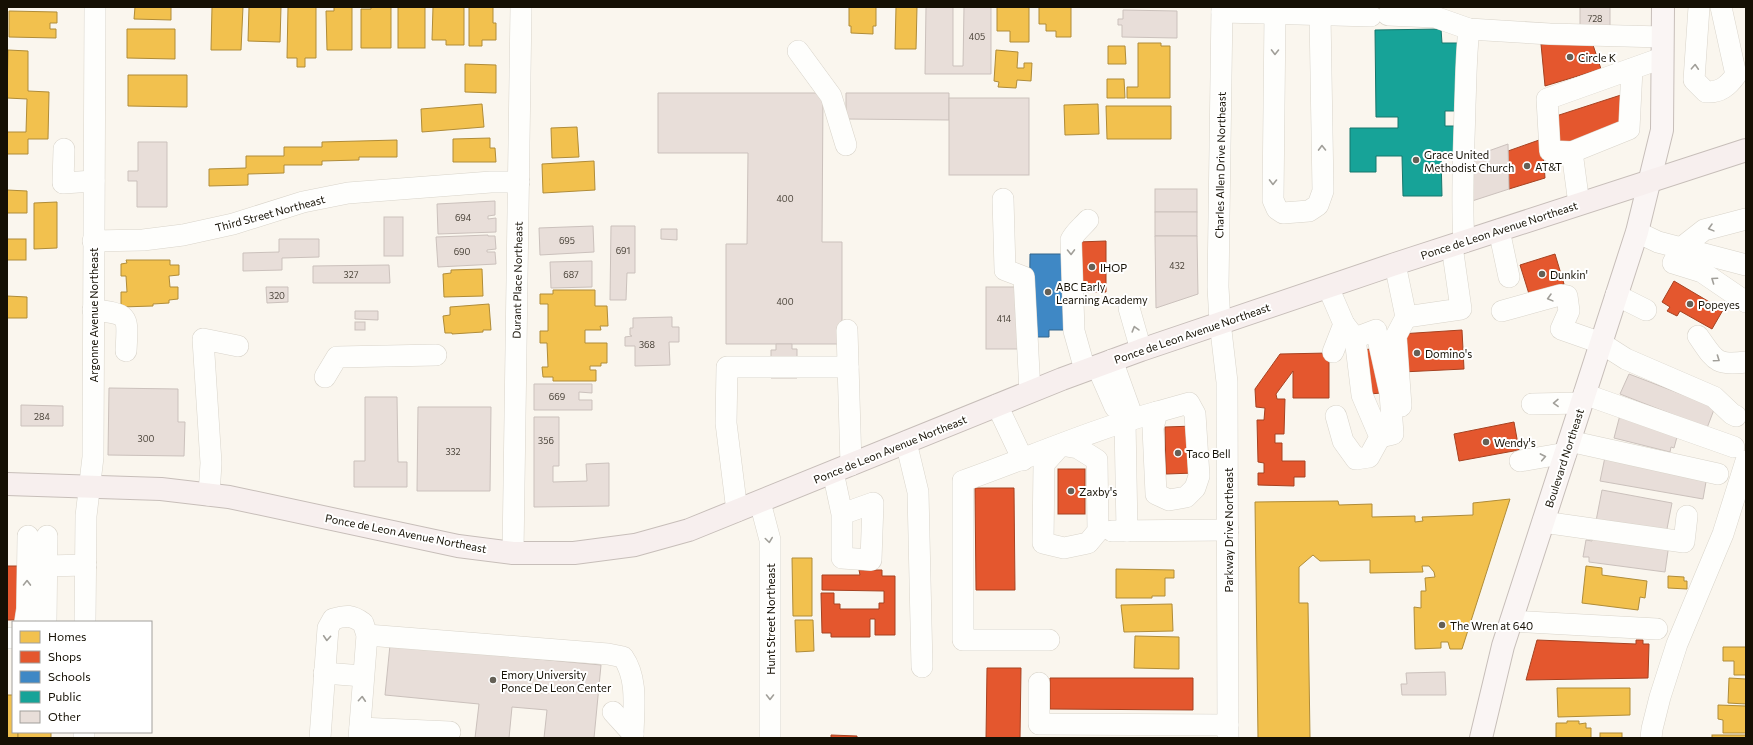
<svg xmlns="http://www.w3.org/2000/svg" width="1753" height="745" font-family="Commissioner,sans-serif">
<style>
.homes{fill:#f2c14e;stroke:#b08c38}
.shops{fill:#e4572e;stroke:#a64221}
.schools{fill:#3f88c5;stroke:#32648b}
.public{fill:#17a398;stroke:#16776c}
.building{fill:#e8ded9;stroke:#cbc1bc}
.lines{fill:none;stroke-linecap:round;stroke-linejoin:round}
.minor-casing{stroke:#d9d4ca;stroke-width:22}
.major-casing{stroke:#c7beb9;stroke-width:24}
.highway-casing{stroke:#c7beb9;stroke-width:24}
.minor{stroke:#fefefc;stroke-width:21}
.major{stroke:#faf5f4;stroke-width:22}
.highway{stroke:#f7efee;stroke-width:22}
.oneway{stroke:#a19f99}
.poi-dot{fill:#656056;stroke:#fff;stroke-width:1.5}
.labels{text-anchor:middle;dominant-baseline:central;stroke-width:4;stroke-linejoin:round;paint-order:stroke}
.number-label{font-size:9px;fill:#4b443a}
.poi-label{font-size:11px;fill:#151004;stroke:#fff;text-anchor:start}
.street-label{font-size:11px;fill:#151004;stroke:#fff}
</style>
<rect width="100%" height="100%" fill="#faf6ee"/>
<!-- homes -->
<g class="homes">
<polygon points="135,7 171,7 171,20 134,19"/>
<polygon points="212,7 243,7 241,50 211,50"/>
<polygon points="249,7 281,7 280,42 248,41"/>
<polygon points="288,7 316,7 316,58 305,58 305,67 297,67 297,58 287,58"/>
<polygon points="334,7 352,7 352,50 327,50 326,11 334,11"/>
<polygon points="371,7 391,7 391,48 361,48 361,9 371,9"/>
<rect x="398" y="7" width="27" height="41"/>
<polygon points="433,7 464,7 464,45 446,45 446,40 432,40"/>
<polygon points="469,7 493,7 493,23 496,23 496,40 482,40 482,46 469,46"/>
<polygon points="849,7 876,7 876,26 873,26 873,34 851,33 851,26 849,26"/>
<polygon points="896,7 917,7 916,49 895,49"/>
<polygon points="997,7 1029,7 1029,42 1010,42 1010,31 997,31"/>
<polygon points="1039,7 1071,7 1071,37 1056,37 1056,31 1046,31 1046,24 1039,24"/>
<polygon points="9,11 57,12 57,23 50,23 50,29 56,29 56,38 9,37"/>
<polygon points="127,29 175,29 175,59 127,58"/>
<polygon points="1138,43 1161,43 1161,46 1170,46 1170,98 1127,98 1127,87 1138,87"/>
<polygon points="1108,46 1125,46 1126,64 1108,64"/>
<polygon points="8,50 28,51 28,91 49,92 48,139 28,139 28,154 7,154 7,132 26,132 27,99 7,98"/>
<polygon points="996,50 1018,52 1017,68 1024,68 1024,63 1032,63 1031,81 1017,80 1016,88 998,87 999,82 994,81"/>
<polygon points="465,64 496,65 496,93 465,92"/>
<polygon points="128,75 187,75 187,107 128,106"/>
<polygon points="1107,79 1124,79 1125,98 1107,98"/>
<polygon points="482,104 484,127 422,132 421,109"/>
<polygon points="1098,104 1099,134 1065,135 1064,105"/>
<polygon points="1106,106 1171,106 1171,139 1107,139"/>
<polygon points="577,127 579,157 552,158 551,128"/>
<polygon points="490,138 490,148 495,148 496,162 453,162 453,139"/>
<polygon points="397,140 397,157 359,157 359,160 322,161 322,165 284,165 284,173 248,174 248,185 209,186 209,169 246,168 246,156 284,156 284,147 322,147 322,142"/>
<polygon points="594,161 595,190 543,193 542,164"/>
<polygon points="7,190 27,191 27,213 7,213"/>
<polygon points="57,202 57,248 34,249 34,203"/>
<rect x="7" y="239" width="19" height="21"/>
<polygon points="126,260 170,260 170,265 179,265 179,275 169,276 170,287 178,287 178,299 169,300 169,303 153,304 153,306 121,307 121,292 127,292 126,276 121,276 121,264 127,263"/>
<polygon points="482,269 483,296 444,297 443,274 451,273 451,270"/>
<polygon points="553,290 595,290 595,306 607,306 608,326 600,326 601,330 585,330 585,343 607,343 607,363 601,363 601,366 590,366 590,370 596,370 596,381 553,381 553,377 543,377 542,367 548,367 547,343 540,343 540,331 548,331 548,304 540,304 540,294 553,294"/>
<polygon points="7,296 27,297 27,318 7,318"/>
<polygon points="489,304 491,330 483,330 483,332 452,334 452,333 445,333 443,316 450,315 450,307"/>
<polygon points="1510,499 1462,649 1450,649 1448,642 1441,642 1441,648 1415,649 1414,607 1421,608 1421,591 1426,591 1425,578 1435,577 1434,572 1429,566 1422,566 1423,572 1370,573 1370,560 1320,561 1313,555 1299,567 1299,603 1308,603 1310,738 1258,738 1255,502 1338,501 1339,505 1372,504 1372,517 1415,516 1415,522 1423,521 1422,517 1473,515 1473,503"/>
<polygon points="792,558 812,558 812,616 793,616"/>
<polygon points="1586,566 1602,568 1602,575 1647,581 1645,598 1640,597 1638,610 1582,603"/>
<polygon points="1116,569 1174,570 1174,578 1165,578 1165,596 1152,596 1152,598 1116,598"/>
<polygon points="1668,576 1684,577 1684,581 1687,581 1687,589 1668,588"/>
<polygon points="1172,604 1173,631 1124,632 1121,605"/>
<polygon points="795,620 813,620 814,651 796,652"/>
<polygon points="1135,636 1179,637 1179,669 1134,668"/>
<polygon points="1723,647 1746,647 1746,675 1734,675 1734,661 1723,661"/>
<polygon points="1729,678 1746,679 1746,704 1728,703"/>
<polygon points="1557,688 1630,688 1630,715 1558,717"/>
<polygon points="7,695 13,695 13,732 18,732 18,738 7,738"/>
<polygon points="1718,705 1746,706 1746,733 1723,733 1723,720 1718,719"/>
<polygon points="1567,721 1579,721 1579,724 1586,723 1586,728 1591,728 1591,738 1556,738 1556,723 1567,723"/>
<rect x="18" y="732" width="33" height="6"/>
<rect x="1600" y="733" width="22" height="5"/>
<rect x="1712" y="735" width="34" height="3"/>
</g>
<!-- shops -->
<g class="shops">
<polygon points="1541,44 1593,45 1601,69 1545,86"/>
<polygon points="1624,94 1623,123 1554,147 1553,117"/>
<polygon points="1542,139 1545,178 1509,189 1508,151"/>
<polygon points="1106,241 1106,292 1079,292 1078,242"/>
<polygon points="1555,254 1564,284 1529,294 1520,265"/>
<polygon points="1674,281 1723,310 1712,329 1680,311 1677,316 1667,311 1670,307 1662,302"/>
<polygon points="1462,330 1464,369 1402,372 1400,334"/>
<polygon points="1379,348 1381,393 1370,394 1362,350"/>
<polygon points="1329,353 1329,398 1293,398 1293,371 1276,394 1277,399 1285,399 1284,434 1275,434 1275,443 1282,443 1282,461 1305,461 1305,477 1294,477 1294,486 1258,485 1258,473 1264,473 1264,463 1258,462 1257,420 1264,420 1265,408 1256,407 1255,389 1280,354"/>
<polygon points="1514,422 1519,450 1459,461 1454,434"/>
<polygon points="1194,426 1195,473 1166,474 1165,427"/>
<rect x="1058" y="469" width="27" height="45"/>
<polygon points="975,488 1014,488 1015,590 976,590"/>
<polygon points="7,566 19,566 17,620 7,620"/>
<polygon points="859,570 882,570 882,576 895,576 895,635 875,635 875,619 870,619 870,637 831,637 831,633 822,633 821,593 834,593 834,604 840,604 840,609 879,609 879,603 884,603 884,591 822,590 822,575 860,575"/>
<polygon points="1537,640 1636,644 1636,640 1643,640 1643,644 1649,644 1648,678 1526,680"/>
<polygon points="987,668 1021,668 1020,738 986,738"/>
<polygon points="1050,678 1193,678 1193,710 1050,709"/>
<polygon points="831,735 857,736 857,738 831,738"/>
</g>
<!-- schools -->
<polygon class="schools" points="1030,254 1066,254 1066,330 1049,330 1049,337 1029,337"/>
<!-- public -->
<polygon class="public" points="1441,29 1442,43 1459,43 1460,111 1445,111 1445,126 1459,126 1460,155 1441,155 1442,196 1403,196 1402,156 1376,156 1376,172 1350,172 1350,128 1398,128 1398,117 1376,117 1375,30"/>
<!-- building -->
<g class="building">
<polygon points="926,7 953,7 953,66 963,66 964,7 991,7 991,74 925,74"/>
<rect x="1580" y="7" width="30" height="23"/>
<polygon points="1123,10 1177,11 1177,38 1122,37 1122,25 1118,25 1118,19 1123,19"/>
<polygon points="658,93 823,93 822,242 842,242 842,344 726,344 726,244 747,244 748,153 658,153"/>
<polygon points="846,93 949,93 949,120 846,119"/>
<rect x="949" y="98" width="80" height="77"/>
<polygon points="138,142 167,142 167,207 137,207 137,181 128,181 128,171 138,171"/>
<polygon points="1508,144 1509,189 1469,202 1466,159"/>
<rect x="1155" y="189" width="42" height="23"/>
<polygon points="495,201 495,215 488,216 488,219 496,218 496,232 438,234 437,204"/>
<rect x="1155" y="212" width="42" height="24"/>
<rect x="384" y="217" width="19" height="39"/>
<polygon points="593,226 594,252 540,255 539,228"/>
<polygon points="611,226 635,226 635,273 627,273 626,300 610,300"/>
<polygon points="661,229 677,229 677,240 661,239"/>
<polygon points="488,235 488,236 495,236 496,249 487,250 487,252 495,252 496,264 438,267 436,237"/>
<polygon points="1155,236 1197,236 1198,294 1156,308"/>
<polygon points="279,239 319,239 319,257 282,258 282,270 243,271 243,253 279,252"/>
<polygon points="592,261 592,287 551,288 550,262"/>
<polygon points="389,265 390,283 313,283 313,266"/>
<polygon points="266,287 288,287 288,302 267,303"/>
<rect x="986" y="287" width="36" height="62"/>
<polygon points="355,311 378,311 378,320 355,319"/>
<polygon points="672,317 672,327 679,327 679,342 669,342 670,365 635,366 635,346 625,346 625,337 632,336 630,335 630,328 633,328 633,318"/>
<rect x="355" y="322" width="10" height="8"/>
<polygon points="776,344 792,344 792,349 797,349 797,378 771,378 771,350 776,350"/>
<polygon points="1629,374 1715,407 1707,428 1620,394"/>
<polygon points="534,384 592,384 592,393 579,392 579,400 592,400 592,410 534,410"/>
<polygon points="109,388 178,389 178,422 185,422 184,456 108,455"/>
<polygon points="365,397 397,397 398,462 407,462 407,487 354,487 354,461 365,461"/>
<polygon points="21,405 63,406 63,426 21,426"/>
<polygon points="418,407 491,407 490,491 417,491"/>
<polygon points="1620,415 1677,437 1674,448 1671,447 1670,452 1614,438"/>
<polygon points="534,417 559,417 559,466 553,466 553,482 587,481 586,464 609,463 609,506 534,507"/>
<polygon points="1605,457 1707,476 1703,499 1600,481"/>
<polygon points="1602,490 1672,503 1666,534 1596,521"/>
<polygon points="1593,534 1669,544 1665,572 1589,562 1589,557 1583,557 1586,540 1592,541"/>
<polygon points="390,645 601,665 594,738 544,738 547,710 512,707 509,738 475,738 479,704 385,695"/>
<polygon points="1445,672 1446,695 1402,695 1401,684 1407,684 1406,673"/>
</g>
<g class="lines">
<!-- minor casing -->
<g class="minor-casing">
<g id="minor">
<polyline points="1222,7 1218,287 1220,322 1227,382 1228,738"/>
<path d="M1699,7L1694,80L1706,92C1720,93 1728,86 1736,75L1721,7"/>
<polyline points="1222,12 1371,16"/>
<polyline points="1275,13 1273,200 1277,209 1283,213 1309,211 1318,205 1323,191 1320,14"/>
<polyline points="1388,15 1435,17 1469,29 1550,34 1662,37"/>
<polyline points="798,51 831,96 846,145"/>
<polyline points="64,149 63,183 94,181"/>
<polyline points="1572,152 1629,129 1632,69"/>
<polyline points="1003,199 1005,270 1024,277 1030,392"/>
<polyline points="1579,204 1572,152 1550,151 1547,99 1662,58"/>
<polyline points="1746,219 1704,230 1681,248 1673,263 1702,272 1746,302"/>
<polyline points="1499,230 1509,277"/>
<polyline points="1637,232 1658,242 1746,265"/>
<polyline points="93,241 143,240 183,235 233,224 303,202 348,193 491,182 519,182"/>
<path d="M1464,242C1461,196 1464,151 1465,105C1466,79 1466,54 1469,29"/>
<polyline points="1395,264 1406,317 1396,336 1401,406"/>
<polyline points="1328,287 1344,324 1333,352"/>
<polyline points="1616,295 1646,310"/>
<polyline points="1129,308 1141,350"/>
<path d="M93,310C130,314 128,315 126,351"/>
<polyline points="1502,311 1560,295 1567,296 1569,311 1561,329 1601,343 1626,359 1714,397 1732,414 1736,416"/>
<polyline points="1406,317 1461,309 1452,246"/>
<polyline points="847,330 851,465"/>
<path d="M1698,336C1715,360 1715,366 1746,362"/>
<polyline points="1355,338 1376,330 1390,393 1393,434 1380,437"/>
<polyline points="1112,360 1130,410 1125,421 1127,531"/>
<polyline points="1097,366 1115,407"/>
<path d="M1085,370L1074,331L1071,240C1075,232 1082,227 1088,220"/>
<polyline points="325,377 337,357 436,355"/>
<polyline points="1584,394 1734,447"/>
<polygon points="1189,403 1195,414 1199,476 1195,488 1186,497 1169,500 1156,494 1153,428 1157,412"/>
<polyline points="1532,404 1581,403"/>
<polyline points="997,405 1023,460"/>
<polyline points="1336,416 1343,441 1356,459 1369,457 1380,437 1362,395 1355,338 1344,324"/>
<polyline points="1569,441 1718,474"/>
<polyline points="906,442 918,492 922,667"/>
<polygon points="1061,445 1078,448 1097,460 1098,531 1088,543 1064,548 1043,543 1044,464"/>
<polyline points="1520,461 1566,453"/>
<polyline points="833,472 842,514 873,503 871,560 842,558 842,514"/>
<polyline points="209,495 211,463 203,339 238,346"/>
<polyline points="760,502 770,540 770,738"/>
<polyline points="737,511 726,423 727,367 848,367"/>
<polyline points="1543,522 1684,542 1687,516"/>
<polyline points="1112,531 1228,530"/>
<polyline points="513,553 521,7"/>
<polyline points="47,566 86,565"/>
<polyline points="1511,621 1657,629"/>
<polyline points="25,622 27,609 28,536"/>
<polyline points="46,622 47,536"/>
<polyline points="85,622 86,516 93,457 95,7"/>
<path d="M367,635L608,654L623,657C639,680 633,711 633,738"/>
<polyline points="7,638 13,638"/>
<path d="M1049,640H963V481C1028,458 1091,430 1157,412"/>
<polyline points="324,673 363,676"/>
<polyline points="1039,683 1039,724 1228,725"/>
<polyline points="613,712 633,734"/>
<polyline points="360,728 450,732"/>
<polyline points="84,738 84,732"/>
<path d="M320,738L328,628L333,619C347,615 352,615 363,623L367,635L359,738"/>
<polyline points="1651,738 1652,729 1660,697 1677,644 1723,534 1746,461"/>
</g>
</g>
<!-- major casing -->
<g class="major-casing">
<polyline id="major" points="1481,738 1503,646 1637,232 1662,130 1663,7"/>
</g>
<!-- highway casing -->
<g class="highway-casing">
<polyline id="highway" points="7,484 161,489 229,497 458,546 513,553 574,553 635,545 689,530 1062,379 1141,350 1395,264 1746,150"/>
</g>
<!-- minor -->
<use href="#minor" class="minor"/>
<!-- major -->
<use href="#major" class="major"/>
<!-- highway -->
<use href="#highway" class="highway"/>
</g>
<!-- one-way arrows -->
<defs><path id="oneway-chevron" d="M-2-3.5L2.5 0L-2 3.5" fill="none" stroke-width="1.6" stroke-linecap="round" stroke-linejoin="round"/></defs>
<g class="oneway">
<use href="#oneway-chevron" transform="translate(1275 52) rotate(91)"/>
<use href="#oneway-chevron" transform="translate(1695 67) rotate(-87)"/>
<use href="#oneway-chevron" transform="translate(1322 148) rotate(-91)"/>
<use href="#oneway-chevron" transform="translate(1273 182) rotate(91)"/>
<use href="#oneway-chevron" transform="translate(1711 228) rotate(165)"/>
<use href="#oneway-chevron" transform="translate(1071 252) rotate(89)"/>
<use href="#oneway-chevron" transform="translate(1714 280) rotate(-145)"/>
<use href="#oneway-chevron" transform="translate(1550 298) rotate(165)"/>
<use href="#oneway-chevron" transform="translate(1135 329) rotate(-106)"/>
<use href="#oneway-chevron" transform="translate(1717 359) rotate(35)"/>
<use href="#oneway-chevron" transform="translate(1556 403) rotate(179)"/>
<use href="#oneway-chevron" transform="translate(1543 457) rotate(-11)"/>
<use href="#oneway-chevron" transform="translate(769 540) rotate(82)"/>
<use href="#oneway-chevron" transform="translate(27 583) rotate(-89)"/>
<use href="#oneway-chevron" transform="translate(327 638) rotate(94)"/>
<use href="#oneway-chevron" transform="translate(770 697) rotate(90)"/>
<use href="#oneway-chevron" transform="translate(362 699) rotate(-86)"/>
</g>
<!-- markers -->
<g class="poi-dot">
<circle cx="1570" cy="57" r="4"/>
<circle cx="1416" cy="160" r="4"/>
<circle cx="1527" cy="166" r="4"/>
<circle cx="1092" cy="267" r="4"/>
<circle cx="1542" cy="274" r="4"/>
<circle cx="1048" cy="292" r="4"/>
<circle cx="1690" cy="304" r="4"/>
<circle cx="1417" cy="353" r="4"/>
<circle cx="1486" cy="442" r="4"/>
<circle cx="1178" cy="453" r="4"/>
<circle cx="1071" cy="491" r="4"/>
<circle cx="1442" cy="625" r="4"/>
<circle cx="493" cy="680" r="4"/>
</g>
<g class="labels">
<!-- number labels -->
<g class="number-label">
<text x="1595" y="18">728</text>
<text x="977" y="36">405</text>
<text x="785" y="198">400</text>
<text x="463" y="217">694</text>
<text x="567" y="240">695</text>
<text x="623" y="250">691</text>
<text x="462" y="251">690</text>
<text x="1177" y="265">432</text>
<text x="351" y="274">327</text>
<text x="571" y="274">687</text>
<text x="277" y="295">320</text>
<text x="785" y="301">400</text>
<text x="1004" y="318">414</text>
<text x="647" y="344">368</text>
<text x="557" y="396">669</text>
<text x="42" y="416">284</text>
<text x="146" y="438">300</text>
<text x="546" y="440">356</text>
<text x="453" y="451">332</text>
</g>
<!-- poi labels -->
<g class="poi-label">
<text x="1578" y="57">Circle K</text>
<text x="1424" y="154">Grace United<tspan x="1424" dy="13">Methodist Church</tspan></text>
<text x="1535" y="166">AT&amp;T</text>
<text x="1100" y="267">IHOP</text>
<text x="1550" y="274">Dunkin'</text>
<text x="1056" y="286">ABC Early<tspan x="1056" dy="13">Learning Academy</tspan></text>
<text x="1698" y="304">Popeyes</text>
<text x="1425" y="353">Domino's</text>
<text x="1494" y="442">Wendy's</text>
<text x="1186" y="453">Taco Bell</text>
<text x="1079" y="491">Zaxby's</text>
<text x="1450" y="625">The Wren at 640</text>
<text x="501" y="674">Emory University<tspan x="501" dy="13">Ponce De Leon Center</tspan></text>
</g>
<!-- street labels -->
<g class="street-label">
<text transform="translate(1220 165) rotate(-89)">Charles Allen Drive Northeast</text>
<text transform="translate(270 213) rotate(-15)">Third Street Northeast</text>
<text transform="translate(1499 230) rotate(-18)">Ponce de Leon Avenue Northeast</text>
<text transform="translate(517 280) rotate(-89)">Durant Place Northeast</text>
<text transform="translate(93 315) rotate(-90)">Argonne Avenue Northeast</text>
<text transform="translate(1192 333) rotate(-19)">Ponce de Leon Avenue Northeast</text>
<text transform="translate(890 449) rotate(-22)">Ponce de Leon Avenue Northeast</text>
<text transform="translate(1564 458) rotate(-72)">Boulevard Northeast</text>
<text transform="translate(1228 530) rotate(-90)">Parkway Drive Northeast</text>
<text transform="translate(406 533) rotate(11)">Ponce de Leon Avenue Northeast</text>
<text transform="translate(770 619) rotate(-90)">Hunt Street Northeast</text>
</g>
</g>
<!-- border -->
<rect width="1753" height="745" fill="none" stroke="#151004" stroke-width="16"/>
<!-- legend -->
<rect x="12" y="621" width="140" height="112" fill="#ffffff" stroke="#a19f9b"/>
<rect x="20" y="631" width="20" height="12" fill="#f2c14e" stroke="#a19f9b"/>
<text x="48" y="641" font-size="12" fill="#151004">Homes</text>
<rect x="20" y="651" width="20" height="12" fill="#e4572e" stroke="#a19f9b"/>
<text x="48" y="661" font-size="12" fill="#151004">Shops</text>
<rect x="20" y="671" width="20" height="12" fill="#3f88c5" stroke="#a19f9b"/>
<text x="48" y="681" font-size="12" fill="#151004">Schools</text>
<rect x="20" y="691" width="20" height="12" fill="#17a398" stroke="#a19f9b"/>
<text x="48" y="701" font-size="12" fill="#151004">Public</text>
<rect x="20" y="711" width="20" height="12" fill="#e8ded9" stroke="#a19f9b"/>
<text x="48" y="721" font-size="12" fill="#151004">Other</text>
</svg>
